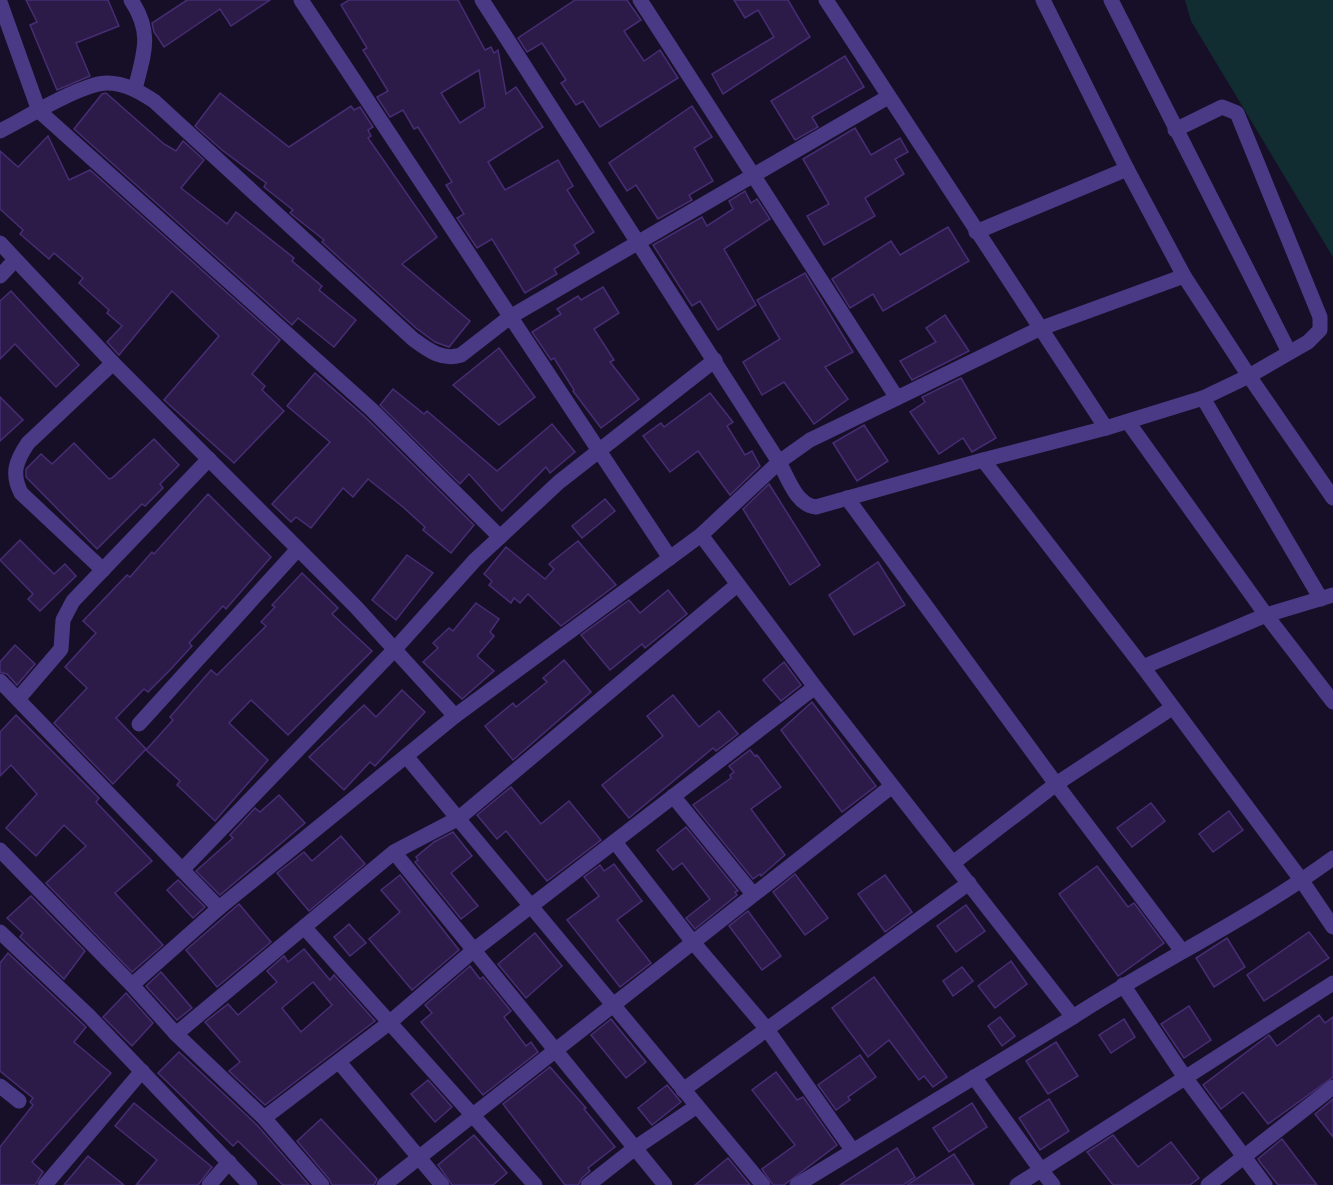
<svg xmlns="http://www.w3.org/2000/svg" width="1333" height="1185" font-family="'Work Sans',sans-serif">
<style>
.green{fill:#122d31}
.building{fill:#2c1b48;stroke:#472d74;stroke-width:1.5;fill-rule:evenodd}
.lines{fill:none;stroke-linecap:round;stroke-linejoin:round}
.street{stroke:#4a3a86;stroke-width:15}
</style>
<rect width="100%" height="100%" fill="#170f27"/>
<!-- green -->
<polygon class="green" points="1185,0 1333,0 1333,257 1191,21"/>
<!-- building -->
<g class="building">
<polygon points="26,0 108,0 119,26 76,43 90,76 57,90 30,25 37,22"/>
<polygon points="187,0 270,0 231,26 220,9 164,47 154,32 152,23"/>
<path d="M349,0H458L485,50L491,47L494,53L498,50L506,94L516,87L543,127L488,162L505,190L558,160L573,186L567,190L594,232L574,245L579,253L554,269L557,274L525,293L492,239L477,248L457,218L464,214L446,185L452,182L418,127L414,129L403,110L390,117L377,97L388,91L363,50L367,48L341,5ZM479,70L485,107L460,123L441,93Z"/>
<polygon points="575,0 627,0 641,20 624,31 644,61 660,50 678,78 600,127 583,101 576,105 561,83 566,80 542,43 527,52 518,38"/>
<polygon points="734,0 788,0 810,37 723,94 712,74 774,37 758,10 745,18"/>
<polygon points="845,56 864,87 812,117 818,127 795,140 771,101"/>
<polygon points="106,93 164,144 176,151 183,141 204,160 181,188 227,224 236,212 294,258 292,261 322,286 319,290 356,320 334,347 298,318 292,325 74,129 102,94"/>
<polygon points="220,93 289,147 351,106 354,110 360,107 373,127 368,130 371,136 368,138 437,237 402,264 470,321 449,347 435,342 416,328 322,242 324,240 290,213 293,210 264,187 266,183 222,150 195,126"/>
<polygon points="692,106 712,137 694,148 713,181 689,195 692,200 658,219 636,185 627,191 609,163"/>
<polygon points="855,128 871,155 900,138 908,152 895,159 904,174 865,198 875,216 824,245 807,216 829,204 803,159"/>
<polygon points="48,136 69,180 90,170 280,340 252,374 265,386 262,390 284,411 234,463 164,400 219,336 172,291 119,355 107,342 122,326 107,313 109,310 79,283 83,278 54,253 49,259 20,234 23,230 0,209 0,151 18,167"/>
<polygon points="745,191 751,203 757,199 770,219 724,249 756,305 718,330 700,301 692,306 653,245 702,217 707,226 733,209 729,201"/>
<polygon points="948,227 969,261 883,311 873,294 850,308 832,279 891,241 900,255"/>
<polygon points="805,273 853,352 825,367 848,399 814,424 784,382 762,395 743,362 780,339 757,300"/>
<polygon points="603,287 619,313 594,329 614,360 610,362 639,399 601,428 573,391 574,390 554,358 551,360 532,332 561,314 557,309 578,296 581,300"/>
<polygon points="11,291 79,365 56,387 15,344 0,359 0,301"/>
<polygon points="945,315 969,351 912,380 900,361 936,342 926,328"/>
<polygon points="499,348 535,397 499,425 453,385"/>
<polygon points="315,373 364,416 474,525 451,553 423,530 425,527 403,507 368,479 353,497 343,488 311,528 296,517 291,522 272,504 330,442 287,406"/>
<polygon points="961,378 996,438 972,452 963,438 939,454 910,412 925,402 922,397"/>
<polygon points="393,389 424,414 427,411 497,471 552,424 575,452 550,473 546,467 502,511 469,474 460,484 380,405"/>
<polygon points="710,393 733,422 727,426 745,455 752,451 760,466 730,495 698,451 670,472 643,436 661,423 664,427"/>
<polygon points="0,397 23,420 0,441"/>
<polygon points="864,425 888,461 857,481 833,443"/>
<polygon points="154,439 179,465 160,484 163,488 145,506 142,504 97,549 26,477 26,469 41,454 52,464 74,443 109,479 112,478"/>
<polygon points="769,484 820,565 790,585 743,509"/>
<polygon points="208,494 271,557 226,609 223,606 189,643 192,646 171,669 148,692 144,689 116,718 146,749 113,784 54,723 87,688 65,667 96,633 83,621 127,575 130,577 152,552 154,554"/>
<polygon points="605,499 615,511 582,538 572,526"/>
<polygon points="20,540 54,574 65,564 76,576 40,611 28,599 33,594 0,560"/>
<polygon points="578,541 616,585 561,626 528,594 520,603 514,598 511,603 489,585 492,581 484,574 506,547 545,579 554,569 549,564"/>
<polygon points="407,555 433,573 396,620 372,600"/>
<polygon points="878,562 905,605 854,635 829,595"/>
<polygon points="302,573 338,608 332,614 372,651 288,735 251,700 229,723 268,760 215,821 177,785 180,781 146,750 173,720 170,717 211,670 217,675 266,626 261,622 275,607 272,605"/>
<polygon points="668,590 687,614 645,648 642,644 610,670 581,635 629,600 640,613"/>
<polygon points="476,603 499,619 490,632 494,636 477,656 494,671 462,699 423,662 438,648 433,643 449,628 453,631"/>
<polygon points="15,645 35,664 17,685 7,674 0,672 0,662"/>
<polygon points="564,660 591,692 513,760 485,726 513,703 516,707 547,682 543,678"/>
<polygon points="784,662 801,685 781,701 763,680"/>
<polygon points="402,690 425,712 375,766 370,762 344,790 309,757 364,705 376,717"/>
<polygon points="673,695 699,727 719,711 738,734 716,751 713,748 629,818 602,785 663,736 647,716"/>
<polygon points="812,702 876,786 842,812 781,730"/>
<polygon points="16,715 99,798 96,802 152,861 115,893 163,945 132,972 46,883 86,846 64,825 36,856 6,828 37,794 11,765 0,776 0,732"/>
<polygon points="750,750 755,756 757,755 781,787 751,809 785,855 761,876 760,874 753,879 693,805 731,778 730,775 734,772 729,766"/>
<polygon points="511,787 541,824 569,801 601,840 547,881 506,831 497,839 477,815"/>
<polygon points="279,795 305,823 220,895 196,871 233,838 230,835 255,808 260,812"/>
<polygon points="1151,803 1165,821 1132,847 1117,828"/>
<polygon points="1229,811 1243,830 1213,852 1199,834"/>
<polygon points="686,827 738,891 735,892 737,895 695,929 686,918 710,899 682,863 673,870 657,850"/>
<polygon points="453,832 472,856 451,873 478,906 461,919 415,862 418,860 416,857 434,842"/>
<polygon points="341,836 365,864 309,911 277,873 304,852 312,861"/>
<polygon points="614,864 642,901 617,920 651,963 620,987 567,920 599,896 584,877 600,865 604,871"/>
<polygon points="1097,866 1128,907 1134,903 1164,943 1118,976 1059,894"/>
<polygon points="795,874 828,918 805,935 773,892"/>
<polygon points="400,875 459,950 412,990 369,939 400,912 381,890"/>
<polygon points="885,875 912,912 885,932 858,894"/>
<polygon points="178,880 205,907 193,918 167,890"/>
<polygon points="31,896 85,951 64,979 20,937 23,933 7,918"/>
<polygon points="239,904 271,942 217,987 186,950"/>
<polygon points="966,905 985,931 956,952 937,926"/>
<polygon points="748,911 781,956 762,970 729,926"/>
<polygon points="349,924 366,943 350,956 334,937"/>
<polygon points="1309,932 1329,958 1264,1001 1247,975"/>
<polygon points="535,933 562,966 526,998 498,964"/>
<polygon points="1227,938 1245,967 1214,987 1196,958"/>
<path d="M304,949L330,980L334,975L375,1021L265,1105L229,1071L240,1062L205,1022L228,1004L238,1015L277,982L267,971L284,956L288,962ZM313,982L332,1005L301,1032L282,1008Z"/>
<polygon points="8,953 86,1027 74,1042 111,1073 32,1162 43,1172 35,1185 0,1185 0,1147 33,1105 30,1102 33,1098 0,1071 0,963"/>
<polygon points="1011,961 1027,984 995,1008 978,986"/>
<polygon points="470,966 480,979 483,977 511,1011 504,1017 526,1046 531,1042 538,1052 483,1095 421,1022 432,1013 425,1005"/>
<polygon points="962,967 973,981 953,996 943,981"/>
<polygon points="161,972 192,1008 177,1020 146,986"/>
<polygon points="874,977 947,1077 933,1087 924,1076 919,1080 889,1040 868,1057 832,1008"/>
<polygon points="126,993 153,1023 132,1046 103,1017"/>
<polygon points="1189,1006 1211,1040 1184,1058 1161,1024"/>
<polygon points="1319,1015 1325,1023 1333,1017 1333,1077 1268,1124 1243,1092 1221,1109 1203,1085 1269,1035 1277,1046"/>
<polygon points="1000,1017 1015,1036 1002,1046 988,1026"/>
<polygon points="611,1019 646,1062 626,1078 591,1035"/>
<polygon points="1124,1019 1135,1037 1111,1053 1099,1035"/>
<polygon points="1056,1042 1078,1076 1048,1094 1026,1061"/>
<polygon points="179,1052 257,1125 309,1185 283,1185 238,1141 233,1146 158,1073"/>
<polygon points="860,1055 876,1077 848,1097 850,1100 836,1110 818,1085"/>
<polygon points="550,1067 586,1108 584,1109 615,1147 588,1168 590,1171 582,1178 578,1185 565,1185 503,1104"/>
<polygon points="776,1072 797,1100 803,1097 837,1145 784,1185 773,1185 762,1169 795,1145 752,1090"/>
<polygon points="428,1080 452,1107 435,1122 411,1094"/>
<polygon points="667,1085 681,1102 652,1125 638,1108"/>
<polygon points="1049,1099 1069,1131 1040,1150 1019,1118"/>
<polygon points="1333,1099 1333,1137 1315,1114"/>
<polygon points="134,1103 212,1167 198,1185 136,1185 157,1160 115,1126"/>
<polygon points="972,1103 987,1127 949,1152 933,1128"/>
<polygon points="321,1119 377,1179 374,1185 332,1185 329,1179 297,1141"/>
<polygon points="474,1135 507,1173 493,1185 452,1185 438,1165"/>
<polygon points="1113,1135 1138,1167 1171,1142 1199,1178 1190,1185 1113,1185 1087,1152"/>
<polygon points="1282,1139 1317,1185 1278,1185 1260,1162 1258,1159"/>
<polygon points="897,1148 915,1177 903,1185 840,1185"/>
<polygon points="954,1154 974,1185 907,1185"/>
<polygon points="88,1156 124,1185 64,1185"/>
<polygon points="728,1158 750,1185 695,1185"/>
</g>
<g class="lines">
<!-- street -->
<g class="street">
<path d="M131,0C153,33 144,53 135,89"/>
<polyline points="301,0 670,558"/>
<polyline points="482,0 779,462 810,440 897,398 640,0"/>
<polyline points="826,0 1106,428 983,460 1143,667 1302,881 1333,927"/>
<polyline points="1111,0 1289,352"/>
<polyline points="0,2 39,111 371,409 500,537"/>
<path d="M0,131C24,119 82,83 107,83C125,83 140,92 154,101L413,339C428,350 442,361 461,355L510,317L888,97"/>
<polyline points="1127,169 1184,276 1249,376 1333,498"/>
<polyline points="976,232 1127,169 1043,0"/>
<polyline points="0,243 113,363 356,607 455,716"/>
<polyline points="0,276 15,260"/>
<polyline points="897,398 1039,329 1184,276"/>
<polyline points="1203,398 1321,599"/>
<polyline points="1128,422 1266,615 1333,595"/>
<polyline points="1106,428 1203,398 1249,376 1308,342 1320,330 1320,317 1237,113 1222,107 1175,130"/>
<polyline points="847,498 1056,784 1182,951"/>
<polyline points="701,535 815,687 1073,1017 797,1185"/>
<path d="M103,570L21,493C11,473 16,461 28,443L113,363"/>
<polyline points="1143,667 1266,615 1333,702"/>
<polyline points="0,681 219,908"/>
<polyline points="18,699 61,649 63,620 73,601 209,459"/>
<polyline points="139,724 298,549"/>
<polyline points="673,796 753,894"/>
<polyline points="615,842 692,941 766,1028 853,1151"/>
<polyline points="0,850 132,985"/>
<polyline points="394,852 665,1185"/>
<polyline points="953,863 1056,784 1172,708"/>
<polyline points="182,870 395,649 475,560 500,537 559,482 715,360"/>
<polyline points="304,927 535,1185"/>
<polyline points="0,932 89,1016 250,1185"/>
<polyline points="1123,985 1184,1076 1265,1185"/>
<path d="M1073,1017C1158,962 1251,918 1333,858"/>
<polyline points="176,1034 394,852 459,818 737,585"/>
<polyline points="339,1062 442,1185"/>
<polyline points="974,1077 1041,1170 1333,983"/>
<polyline points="0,1086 19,1101"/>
<polyline points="683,1090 969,883"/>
<polyline points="264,1118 389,1023 474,950 815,687"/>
<polyline points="45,1185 142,1071"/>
<polyline points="209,1185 229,1162"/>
<polyline points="322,1185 264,1118 176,1034 132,985 219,908 406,756"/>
<polyline points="384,1185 892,786"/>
<polyline points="588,1185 635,1148 697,1106"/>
<path d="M763,1185L406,756L455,716L701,535L779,462C788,478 796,505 816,507L983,460"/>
<polyline points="1017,1185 1041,1170 1053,1185"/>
<polyline points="1208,1185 1333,1087"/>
</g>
</g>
</svg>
